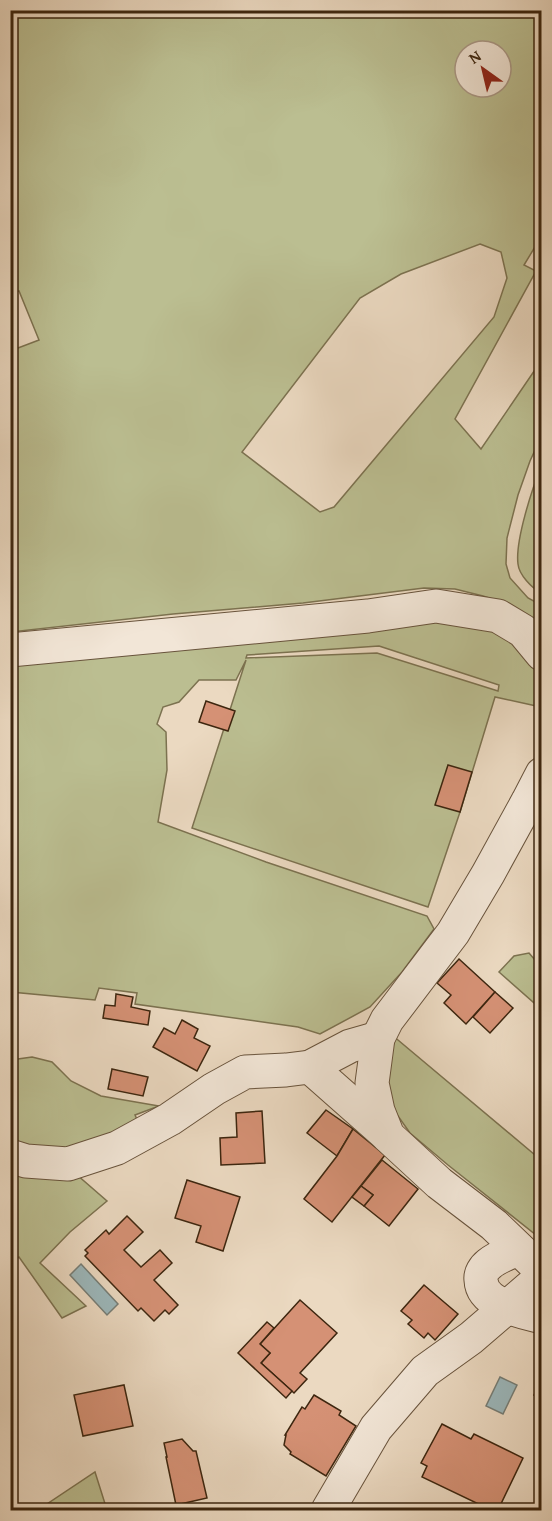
<svg xmlns="http://www.w3.org/2000/svg" width="552" height="1521" font-family="'Gentium Book Plus',serif">
<style>
.green{fill:#bbbe91;stroke:#7c7250;stroke-width:1.5;fill-rule:evenodd}
.water{fill:#9cb8bc;stroke:#767e77;stroke-width:1.5}
.building{fill:#d59175;stroke:#3d260f;stroke-width:1.5}
.lines{fill:none;stroke-linecap:round;stroke-linejoin:round}
.minor-casing{stroke:#68533c;stroke-width:35}
.minor{stroke:#f2e6d7;stroke-width:33}
</style>
<rect width="100%" height="100%" fill="#ebd9c1"/>
<filter id="stains"><feTurbulence type="fractalNoise" baseFrequency=".00333" numOctaves="4"/><feColorMatrix values="0 0 0 0 .2 0 0 0 0 .09 0 0 0 0 .02 0 0 0 .5 -.17"/></filter>
<radialGradient id="worn" r=".72"><stop offset=".6" stop-color="#630" stop-opacity="0"/><stop offset="1" stop-color="#630" stop-opacity=".3"/></radialGradient>
<!-- green -->
<g class="green">
<path d="M11,11H541L542,218L539,223L541,237L524,265L536,271L455,419L481,449L541,361V437L530,461L518,495L507,538L506,564L510,578L528,598L541,605V630L511,605L483,596L455,589L424,588L303,603L173,614L11,632L10,351L39,340L19,291L11,293ZM465,51H501V87H465ZM480,244L501,252L507,278L494,317L334,507L320,512L242,452L360,298L401,274Z"/>
<path d="M541,467V593C532,588 519,575 518,564C515,541 532,489 541,467Z"/>
<path d="M415,615L487,621L532,661L541,682V707L495,697L460,812L428,907L192,828L246,660L236,680H199L179,702L163,707L157,724L166,732L167,770L158,822L266,862L427,916L434,929L402,972L370,1007L320,1034L298,1027L135,1004L137,993L99,988L95,1000L11,992V656ZM379,646L499,685L498,691L377,653L246,658L247,655Z"/>
<polygon points="529,953 541,967 541,1009 499,972 514,956"/>
<polygon points="392,1035 541,1160 541,1239 448,1165 410,1133 393,1109 385,1077"/>
<polygon points="32,1057 52,1062 71,1081 101,1096 159,1106 135,1115 139,1124 63,1152 11,1145 11,1060"/>
<polygon points="10,1166 69,1168 107,1201 70,1232 40,1263 86,1306 62,1318 19,1257 11,1262"/>
<polygon points="95,1472 107,1510 38,1510"/>
</g>
<!-- water -->
<g class="water">
<polygon points="81,1264 118,1304 107,1315 70,1275"/>
<polygon points="500,1377 517,1385 503,1414 486,1406"/>
</g>
<!-- building -->
<g class="building">
<polygon points="206,701 235,711 228,731 199,722"/>
<polygon points="448,765 472,772 460,812 435,805"/>
<polygon points="459,959 495,992 466,1024 444,1003 451,995 437,983"/>
<polygon points="495,992 513,1008 490,1033 473,1017"/>
<polygon points="116,994 133,997 131,1007 150,1011 148,1025 103,1018 105,1005 115,1006"/>
<polygon points="182,1020 198,1029 194,1038 210,1046 197,1071 153,1047 164,1028 175,1034"/>
<polygon points="112,1069 148,1077 143,1096 108,1089"/>
<polygon points="326,1110 353,1129 337,1156 307,1133"/>
<polygon points="262,1111 265,1163 221,1165 220,1138 237,1137 236,1113"/>
<polygon points="353,1129 385,1155 332,1222 304,1199 337,1156"/>
<polygon points="382,1160 418,1189 389,1226 364,1206 373,1195 361,1186"/>
<polygon points="187,1180 240,1197 223,1251 196,1242 201,1226 175,1218"/>
<polygon points="361,1186 373,1195 364,1206 352,1197"/>
<polygon points="127,1216 143,1232 124,1250 141,1267 160,1250 172,1263 154,1280 178,1305 169,1314 165,1310 154,1321 141,1308 138,1311 85,1256 88,1253 85,1250 106,1230 109,1234"/>
<polygon points="424,1285 458,1314 435,1340 428,1333 424,1338 408,1324 412,1320 401,1311"/>
<polygon points="300,1300 337,1333 300,1373 307,1379 294,1393 261,1363 270,1353 260,1344"/>
<polygon points="267,1322 274,1328 260,1344 270,1353 261,1363 292,1391 286,1398 238,1353"/>
<polygon points="542,1378 542,1398 534,1395"/>
<polygon points="124,1385 133,1426 83,1436 74,1395"/>
<polygon points="314,1395 341,1411 339,1415 356,1426 326,1476 290,1454 291,1452 284,1445 286,1435 285,1435 302,1407 305,1409"/>
<polygon points="442,1424 471,1439 474,1434 523,1458 498,1510 491,1510 422,1477 427,1466 421,1463"/>
<polygon points="182,1439 193,1451 196,1451 207,1498 176,1505 166,1457 167,1457 164,1443"/>
</g>
<g class="lines">
<!-- minor casing -->
<g class="minor-casing">
<g id="minor">
<polyline points="10,650 368,616 436,606 498,616 523,631 542,654"/>
<polyline points="542,774 528,801 488,874 453,933 387,1020 378,1038 372,1083 378,1111 388,1136 439,1183 494,1225 542,1271"/>
<polyline points="310,1067 387,1135"/>
<polyline points="10,1156 26,1161 68,1164 117,1148 170,1119 214,1089 245,1072 286,1070 310,1067 350,1046 378,1038"/>
<path d="M518,1249C509,1253 497,1257 489,1264C484,1268 480,1274 481,1280C482,1305 523,1312 542,1317"/>
<polyline points="328,1510 376,1428 425,1371 471,1338 542,1277"/>
</g>
</g>
<!-- minor -->
<use href="#minor" class="minor"/>
</g>
<!-- margin -->
<rect width="552" height="1521" fill="none" stroke="#ebd9c1" stroke-width="36"/>
<rect x="12" y="12" width="528" height="1497" fill="none" stroke="#3d260f" stroke-width="3"/>
<rect x="18" y="18" width="516" height="1485" fill="none" stroke="#3d260f" stroke-width="1.5"/>
<!-- north arrow -->
<g transform="translate(483 69) rotate(326)"><circle r="28" fill="#f2e6d7" stroke="#aa9987" stroke-width="1.5"/>
<path d="M0-4.5L10 22L0 15L-10 22Z" fill="#8f2418"/>
<text y="-9" font-size="16" font-weight="bold" text-anchor="middle" fill="#3d260f">N</text>
</g>
<rect width="100%" height="100%" filter="url(#stains)"/>
<rect width="100%" height="100%" fill="url(#worn)"/>
</svg>
